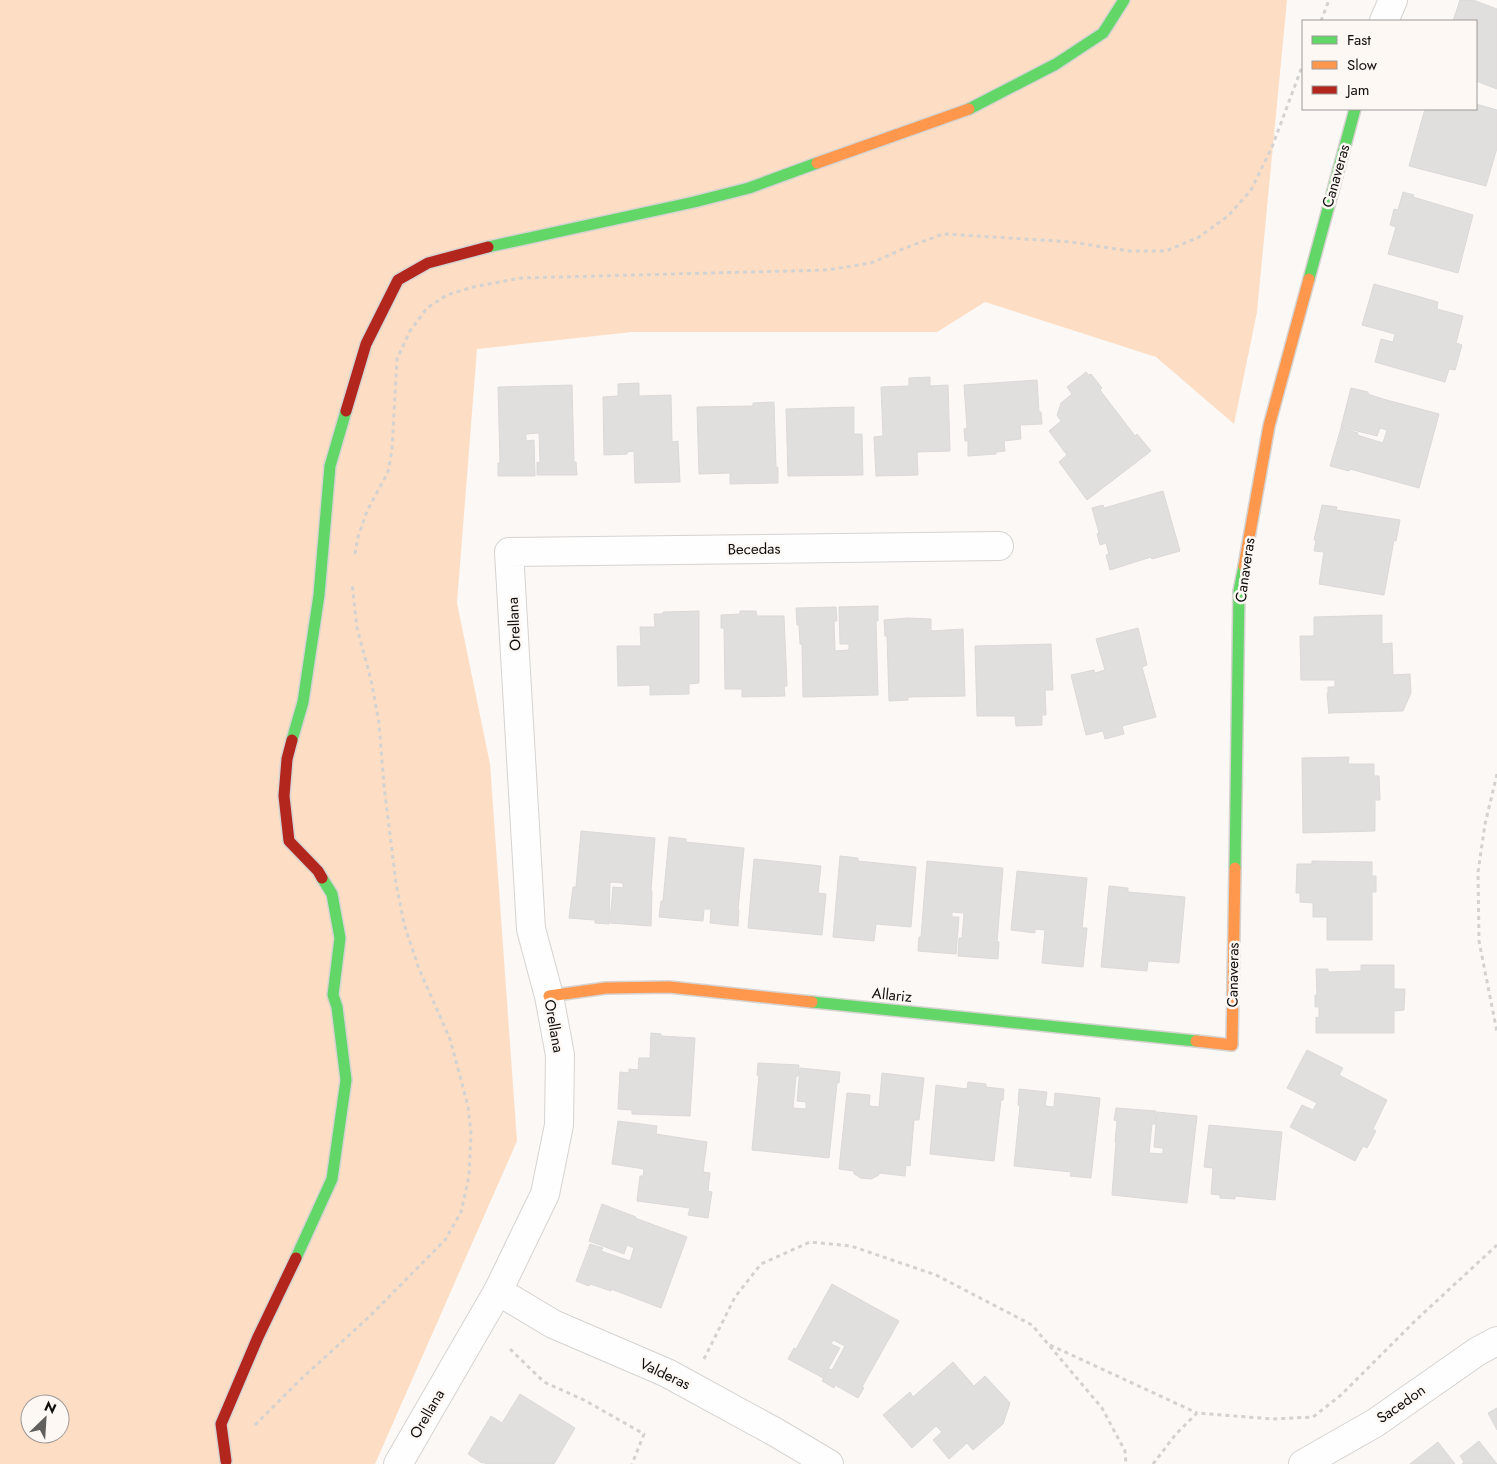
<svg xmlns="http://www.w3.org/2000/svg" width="1497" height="1464" font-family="Jost,sans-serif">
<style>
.green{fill:#fddec4;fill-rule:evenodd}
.building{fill:#e1dfde;stroke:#dcd9d8}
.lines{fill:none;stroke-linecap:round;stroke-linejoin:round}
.street-casing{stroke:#d6d3d1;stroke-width:30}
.fast-casing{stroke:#d6d3d1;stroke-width:14}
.slow-casing{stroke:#d6d3d1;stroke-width:14}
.jam-casing{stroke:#d6d3d1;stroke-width:14}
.path{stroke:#d3d2d1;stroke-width:3;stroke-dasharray:4 4;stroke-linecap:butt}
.street{stroke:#fefefe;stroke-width:28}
.fast{stroke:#63d668;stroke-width:11}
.slow{stroke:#ff974d;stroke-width:11}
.jam{stroke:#b3261e;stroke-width:11}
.labels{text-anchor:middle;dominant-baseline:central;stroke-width:5;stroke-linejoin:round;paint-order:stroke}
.street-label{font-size:15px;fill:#100e0d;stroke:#fdf8f4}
</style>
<rect width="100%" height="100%" fill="#fbf8f6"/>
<!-- green -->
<path class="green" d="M0,0H1287L1257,312L1234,424L1156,357L985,302L937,332H632L477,349L457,603L490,764L517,1141L375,1464H0ZM30,1404H60V1434H30Z"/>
<!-- building -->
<g class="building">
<polygon points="1460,0 1473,0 1497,9 1497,89 1476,81 1476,21 1453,21"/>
<polygon points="1476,104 1497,110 1497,148 1486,186 1409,166 1425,109 1476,109"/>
<polygon points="1403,192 1414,195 1413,197 1473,215 1458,273 1388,254 1396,227 1390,225 1394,209 1398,210"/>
<polygon points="1374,284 1438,302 1437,309 1463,316 1456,343 1462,345 1455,370 1449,369 1445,382 1375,362 1381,339 1393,342 1395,334 1362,325"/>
<polygon points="1086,372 1089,375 1091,374 1102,388 1100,390 1135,436 1137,434 1151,451 1087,500 1059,462 1067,455 1049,431 1061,421 1057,415 1061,403 1072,394 1067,387"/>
<polygon points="930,377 930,386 948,385 950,451 917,452 918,475 876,476 874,437 883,436 881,387 909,386 909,378"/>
<polygon points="1037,380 1039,412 1041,412 1042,424 1020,425 1021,439 1004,441 1005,451 996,452 996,454 968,456 968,441 965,441 964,429 967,428 964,385"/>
<polygon points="639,383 639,396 671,395 672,442 678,441 680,482 635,483 634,451 627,452 627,454 604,455 603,397 618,396 618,384"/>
<polygon points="572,385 574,462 576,462 577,475 537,475 537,462 540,463 539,433 526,434 526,441 534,440 535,476 498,476 498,463 500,463 498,387"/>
<polygon points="1351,388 1368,392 1368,394 1383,399 1439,414 1419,488 1350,469 1349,471 1330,466 1341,428 1358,433 1357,435 1383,443 1387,430 1380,428 1377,436 1341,427"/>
<polygon points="774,402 776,467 778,467 778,483 730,484 730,473 699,474 697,407 753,406 753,403"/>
<polygon points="854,407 854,434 862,434 863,475 788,476 786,409"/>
<polygon points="1163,491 1180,551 1152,559 1151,557 1110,570 1106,555 1109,554 1106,543 1100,545 1097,534 1099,533 1092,508 1103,505 1104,508"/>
<polygon points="1322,505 1337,507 1336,510 1400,520 1396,541 1394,540 1384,595 1319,584 1324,552 1314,551 1316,540 1314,540"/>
<polygon points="878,606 878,621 876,621 878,695 803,697 802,644 800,644 799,625 797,625 796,608 836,607 837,621 834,621 835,651 849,650 849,644 840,644 839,607"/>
<polygon points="699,611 699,683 689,684 689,694 650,695 650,685 618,686 617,646 641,646 640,627 655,627 654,614 663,614 663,612"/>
<polygon points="740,611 756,611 757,616 784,616 787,686 784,686 785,696 742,697 742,689 725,689 724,628 721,628 721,615 740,614"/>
<polygon points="1382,615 1382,644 1392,643 1393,675 1410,674 1411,693 1403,711 1329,713 1329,714 1327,694 1328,692 1328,687 1335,687 1335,680 1301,680 1300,636 1314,636 1314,617"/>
<polygon points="908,618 931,619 931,631 963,629 965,696 908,697 908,700 889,701 887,636 885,636 884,620"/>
<polygon points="1138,628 1147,665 1142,667 1156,717 1122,726 1124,734 1105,739 1103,731 1086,735 1071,675 1094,670 1095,673 1105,670 1096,639"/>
<polygon points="1051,644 1053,690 1045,690 1046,715 1042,715 1042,725 1016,726 1015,716 977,716 975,646"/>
<polygon points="1349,757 1348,764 1374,764 1374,776 1379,776 1380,800 1375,800 1375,831 1303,833 1302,758"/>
<polygon points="581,831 655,838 651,891 652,891 651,926 610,923 613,887 623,888 623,883 610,882 609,924 595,923 595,920 569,918 573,887 576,887"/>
<polygon points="669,837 686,839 686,842 744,848 738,910 739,910 738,926 710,923 711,909 704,909 703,921 659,917 661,901 663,901"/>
<polygon points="840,856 858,858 858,861 916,867 911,927 876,924 874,941 833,937"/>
<polygon points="754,859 821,866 818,893 826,894 822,935 748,928"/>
<polygon points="927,861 1003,868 997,942 999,942 998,959 958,956 959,938 962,938 964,913 952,912 952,917 959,917 956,954 918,951 919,937 921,937"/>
<polygon points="1312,861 1372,862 1372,876 1376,876 1376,892 1372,892 1372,940 1327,940 1327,917 1313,917 1313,903 1300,902 1300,893 1296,893 1297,864 1312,864"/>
<polygon points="1017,871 1087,878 1082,928 1087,928 1083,967 1042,963 1045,930 1035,929 1035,933 1011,930"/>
<polygon points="1109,886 1128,888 1128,892 1185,897 1179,963 1148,961 1147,971 1101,967"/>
<polygon points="1361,965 1394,965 1394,989 1405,989 1404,1010 1394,1011 1394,1033 1316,1033 1316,1017 1319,1018 1319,1007 1315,1007 1315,995 1317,995 1316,969 1328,969 1328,972 1361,971"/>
<polygon points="651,1033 661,1034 661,1036 695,1038 690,1116 632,1114 632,1110 618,1109 620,1072 629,1073 629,1069 638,1070 639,1058 650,1058"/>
<polygon points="1307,1050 1343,1068 1339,1075 1387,1100 1373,1129 1376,1131 1367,1148 1363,1146 1355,1161 1290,1127 1302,1105 1313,1110 1317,1103 1287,1088"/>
<polygon points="758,1063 799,1065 798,1076 796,1076 793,1108 806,1109 806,1102 797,1101 800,1068 840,1072 839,1083 837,1083 829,1158 752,1150 759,1076 757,1075"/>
<polygon points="882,1073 924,1078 919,1120 914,1120 910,1166 906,1165 905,1176 879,1173 879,1175 871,1179 861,1178 854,1174 854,1171 839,1169 847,1093 870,1095 869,1106 879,1107"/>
<polygon points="968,1082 986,1084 986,1087 1004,1089 1003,1100 1001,1100 994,1161 930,1154 936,1085 967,1089"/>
<polygon points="1019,1089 1047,1092 1045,1106 1054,1107 1055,1093 1100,1098 1091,1178 1070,1176 1071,1172 1014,1166 1020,1106 1018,1105"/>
<polygon points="1116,1108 1156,1111 1155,1124 1152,1124 1149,1153 1163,1154 1163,1148 1154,1147 1157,1112 1197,1116 1187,1203 1112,1195 1116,1142 1115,1142 1117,1121 1114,1120"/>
<polygon points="618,1121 657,1126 656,1134 707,1142 703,1172 710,1173 708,1191 712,1192 708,1218 688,1215 690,1208 637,1201 640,1176 643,1176 644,1169 612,1164"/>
<polygon points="1209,1125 1282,1132 1275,1200 1235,1196 1235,1199 1220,1198 1220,1195 1211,1194 1213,1168 1204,1167"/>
<polygon points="602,1204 636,1217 635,1218 687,1237 661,1308 611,1289 611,1291 590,1284 589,1286 576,1281 590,1244 603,1248 601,1251 630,1261 634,1248 627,1245 624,1254 589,1241"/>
<polygon points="832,1284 899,1321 862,1387 864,1388 858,1398 835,1385 834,1388 822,1381 829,1369 832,1370 845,1346 833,1340 831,1344 840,1348 823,1378 788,1359 794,1348 796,1349"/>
<polygon points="953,1362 974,1386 985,1376 1010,1403 1003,1424 973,1450 967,1443 949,1459 933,1440 942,1432 936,1426 912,1448 883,1415 910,1392 913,1397"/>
<polygon points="520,1394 575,1428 554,1464 486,1464 483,1462 482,1463 468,1454 491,1416 502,1423"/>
<polygon points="1497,1408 1497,1430 1488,1413"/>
<polygon points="1479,1441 1497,1464 1462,1464 1464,1462 1460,1456"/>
<polygon points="1438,1442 1455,1464 1410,1464"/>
</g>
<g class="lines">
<!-- street casing -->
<g class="street-casing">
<g id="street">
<polyline points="1384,21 1393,0"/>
<polyline points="498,1291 553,1324 667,1373 775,1432 829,1464"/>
<polyline points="398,1464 498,1291 545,1194 559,1125 560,1055 549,996 531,929 509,552 999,546"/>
<polyline points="1303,1464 1375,1423 1478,1351 1497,1341"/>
</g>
</g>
<!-- fast casing -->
<g class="fast-casing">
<g id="fast">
<polyline points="969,109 1056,64 1103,33 1124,0"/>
<polyline points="488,247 694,202 749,188 817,163"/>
<polyline points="1309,279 1355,109"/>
<polyline points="292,740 303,702 319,595 330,466 346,411"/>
<polyline points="1235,868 1239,591 1244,566"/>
<polyline points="812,1002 1196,1041"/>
<polyline points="296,1258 332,1179 346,1080 337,1007 333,995 340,938 332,894 322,878"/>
</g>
</g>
<!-- slow casing -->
<g class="slow-casing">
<g id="slow">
<polyline points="817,163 969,109"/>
<polyline points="1244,566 1269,426 1309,279"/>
<polyline points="549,996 606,988 669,987 812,1002"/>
<polyline points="1196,1041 1232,1045 1235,868"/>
</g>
</g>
<!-- jam casing -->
<g class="jam-casing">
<g id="jam">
<polyline points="346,411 366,344 398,280 428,263 488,247"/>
<polyline points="292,740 287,759 284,796 289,841 318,871 322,878"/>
<polyline points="226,1461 221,1424 258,1337 296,1258"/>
</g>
</g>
<!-- path -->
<g class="path">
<polyline points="1321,21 1329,0"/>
<polyline points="355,554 358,537 367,511 388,472 392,450 397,359 410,331 427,308 447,295 473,287 521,278 827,270 871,263 905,248 943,234 1071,242 1129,251 1166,251 1199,237 1228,216 1251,190 1272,147 1303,64"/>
<polyline points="1497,774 1485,824 1478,872 1479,941 1497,1032"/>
<polyline points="1050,1345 1197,1413"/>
<polyline points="510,1349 544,1382 584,1400 644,1434 632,1464"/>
<polyline points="704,1359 735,1297 761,1264 810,1242 851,1246 936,1275 1032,1325 1102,1408 1125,1451 1126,1464"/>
<polyline points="255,1425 300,1380 369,1317 445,1240 461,1212 469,1176 471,1134 468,1106 450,1039 419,969 404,924 396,883 384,786 379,723 371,680 357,628 352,583"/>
<polyline points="1153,1464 1176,1434 1197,1413 1273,1419 1313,1417 1341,1395 1415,1321 1497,1245"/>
</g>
<!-- street -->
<use href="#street" class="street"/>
<!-- fast -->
<use href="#fast" class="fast"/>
<!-- slow -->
<use href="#slow" class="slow"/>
<!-- jam -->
<use href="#jam" class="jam"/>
</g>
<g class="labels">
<!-- street labels -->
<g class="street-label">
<text transform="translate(1336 176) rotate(-74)">Canaveras</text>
<text transform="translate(754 549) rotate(-1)">Becedas</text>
<text transform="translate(1245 570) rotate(-82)">Canaveras</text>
<text transform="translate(514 624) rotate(-93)">Orellana</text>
<text transform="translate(1233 975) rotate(-89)">Canaveras</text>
<text transform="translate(892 995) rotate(6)">Allariz</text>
<text transform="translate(554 1026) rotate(80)">Orellana</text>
<text transform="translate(665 1374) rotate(25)">Valderas</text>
<text transform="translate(1401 1404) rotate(-35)">Sacedon</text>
<text transform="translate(427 1414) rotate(-60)">Orellana</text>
</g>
</g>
<!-- legend -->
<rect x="1302" y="20" width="175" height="90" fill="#fdf8f4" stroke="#9e9a98"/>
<rect x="1312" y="36" width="25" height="8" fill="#63d668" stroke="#9e9a98"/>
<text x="1347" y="45" font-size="15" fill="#100e0d">Fast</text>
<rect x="1312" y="61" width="25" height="8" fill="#ff974d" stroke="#9e9a98"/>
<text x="1347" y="70" font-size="15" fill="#100e0d">Slow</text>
<rect x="1312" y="86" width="25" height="8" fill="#b3261e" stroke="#9e9a98"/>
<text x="1347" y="95" font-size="15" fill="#100e0d">Jam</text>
<!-- north arrow -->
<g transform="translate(45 1419) rotate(25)"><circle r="24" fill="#fdf8f4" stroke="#9e9a98"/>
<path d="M0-4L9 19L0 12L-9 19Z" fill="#62605f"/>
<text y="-8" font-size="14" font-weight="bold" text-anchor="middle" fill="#100e0d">N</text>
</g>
</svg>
